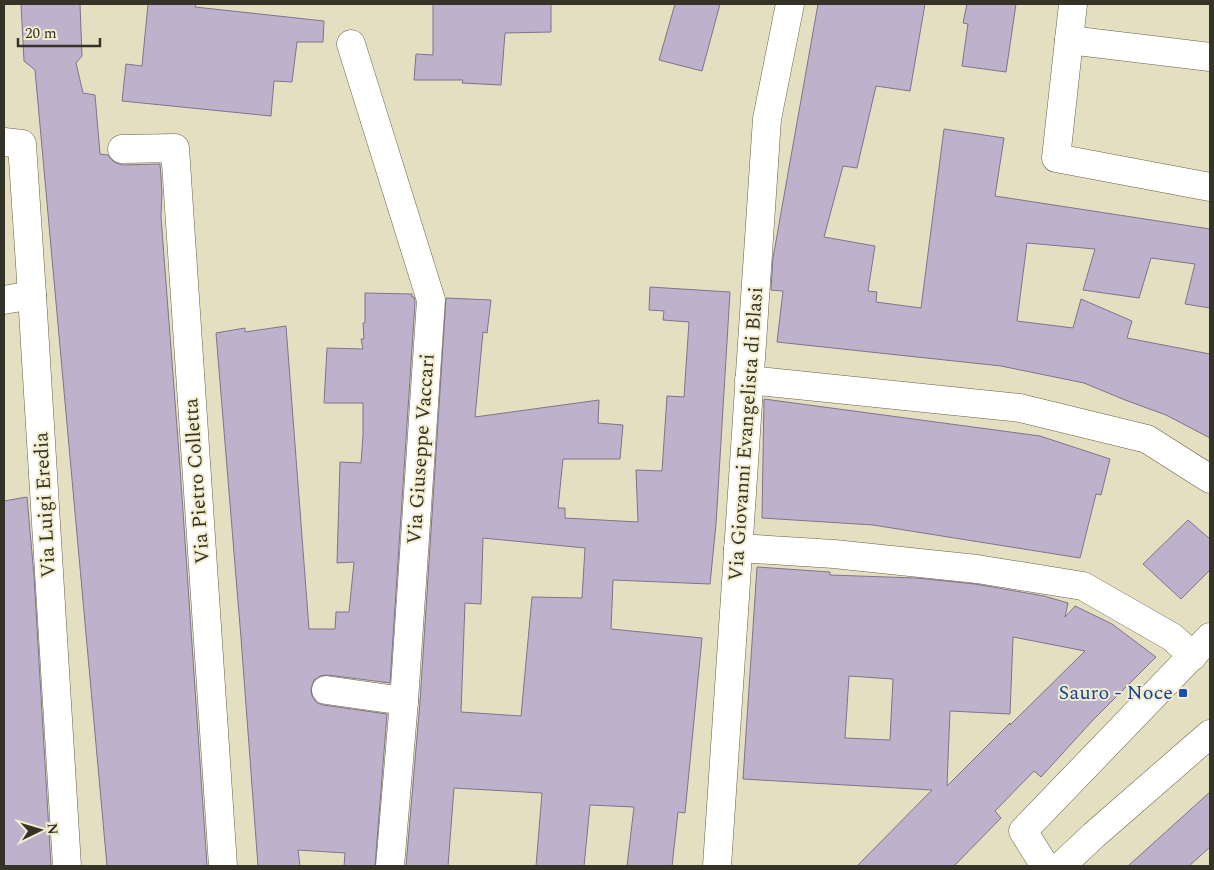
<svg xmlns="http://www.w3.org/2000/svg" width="1214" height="870" font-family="Spectral,serif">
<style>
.building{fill:#beb1cc;stroke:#7f738c;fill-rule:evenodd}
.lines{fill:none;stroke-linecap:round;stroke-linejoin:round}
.minor-casing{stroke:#656045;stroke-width:29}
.minor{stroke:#fff;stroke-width:28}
.transit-dot{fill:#1a4fb4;stroke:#f2edce;stroke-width:2}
.labels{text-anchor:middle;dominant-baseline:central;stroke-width:4;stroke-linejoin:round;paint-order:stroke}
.street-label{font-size:20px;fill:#353327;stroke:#f2edce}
.transit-label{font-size:20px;fill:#164399;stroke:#f2edce;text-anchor:end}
</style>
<rect width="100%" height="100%" fill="#e5dfc1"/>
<!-- building -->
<g class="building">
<polygon points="21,4 80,4 82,56 76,63 83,93 95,95 100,154 108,155 114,162 122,165 160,164 162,192 161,217 180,467 207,866 107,866 35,70 24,61"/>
<polygon points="148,4 196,4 195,7 324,21 323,42 297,42 292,82 274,81 271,116 122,101 126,64 142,66"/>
<polygon points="433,4 551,4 551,32 505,33 501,85 462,83 463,80 414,80 416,54 433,55"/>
<polygon points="675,4 720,4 702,71 659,60"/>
<polygon points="818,4 925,4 910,91 876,86 857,168 843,166 824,237 875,246 868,291 877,292 876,302 921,308 944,129 1004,138 995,196 1210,229 1210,308 1185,304 1195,264 1151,258 1139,298 1083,290 1095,249 1027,243 1017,321 1073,328 1081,299 1132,321 1127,338 1210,354 1210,438 1166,415 1125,400 1084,383 1001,366 777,342 783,291 771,290 773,258"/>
<polygon points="967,4 1016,4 1006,72 962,66 968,24 963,23"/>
<path d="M650,287L730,292L716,524L710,584L613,580L611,629L702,638L685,813L678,812L672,866H627L634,807L590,805L584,866H536L542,793L454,788L448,866H406L420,702L446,298L491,300L487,333L483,332L475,417L599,400L598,423L623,425L620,459H563L558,508H565V518L638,522L636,470L662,471L667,396L684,397L689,322L663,320L664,311L649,310ZM483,538L585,548L582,598L532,597L521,716L461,712L465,603L481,604Z"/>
<polygon points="365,293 412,294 412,297 414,297 415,302 390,683 328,675 320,676 314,680 311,688 312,696 317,703 323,705 387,714 375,866 344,866 345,853 298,850 300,866 258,866 241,638 216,333 245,328 245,332 286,326 309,629 335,629 336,612 349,612 354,562 337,563 340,462 361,463 363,435 363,403 324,403 327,348 363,349 361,339 364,339 363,323 365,323"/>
<polygon points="764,399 1040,436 1110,459 1101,495 1096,494 1080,558 873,525 762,518"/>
<polygon points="27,497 34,576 51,866 4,866 4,501"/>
<polygon points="1188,520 1210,539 1210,570 1181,599 1143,564"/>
<path d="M757,567L830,572V575L916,578L975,584L1044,596L1068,603L1065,617L1075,606L1112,624L1156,657L1093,720L1041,777L1034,771L995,811L1001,818L954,866H857L932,790L743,779ZM1013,637L1085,651L1010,725V723L947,786L950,711L1010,714ZM849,676L893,679L890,740L845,738Z"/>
<polygon points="1210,792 1210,847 1189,866 1128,866"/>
</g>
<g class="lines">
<!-- minor casing -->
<g class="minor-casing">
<g id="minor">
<polyline points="1073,4 1056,158 1210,187"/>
<polyline points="1069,40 1210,57"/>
<polyline points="351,44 431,300 404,701 390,866"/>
<polyline points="4,142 22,144 32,295 67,866"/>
<polyline points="122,149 175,148 223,866"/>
<polyline points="4,300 32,295"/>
<polyline points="749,380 1020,408 1147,439 1210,479"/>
<polyline points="738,548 834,554 977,569 1083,586 1172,637 1193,656"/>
<polyline points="326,690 404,701"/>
<polyline points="717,866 767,119 790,4"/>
<polyline points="1045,866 1023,831 1210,637"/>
<polyline points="1061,866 1094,835 1210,734"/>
</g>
</g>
<!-- minor -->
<use href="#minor" class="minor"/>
</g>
<!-- markers -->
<rect class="transit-dot" x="1178" y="688" width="10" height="10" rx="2.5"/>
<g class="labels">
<!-- street labels -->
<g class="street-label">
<text transform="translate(746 434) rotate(-86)">Via Giovanni Evangelista di Blasi</text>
<text transform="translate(421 449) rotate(-86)">Via Giuseppe Vaccari</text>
<text transform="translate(197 481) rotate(-94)">Via Pietro Colletta</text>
<text transform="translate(45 505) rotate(-93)">Via Luigi Eredia</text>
</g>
<!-- transit labels -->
<g class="transit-label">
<text x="1173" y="693">Sauro - Noce</text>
</g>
</g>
<!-- border -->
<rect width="1214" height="870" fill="none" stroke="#353327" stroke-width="10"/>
<!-- north arrow -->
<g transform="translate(40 830) rotate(85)" stroke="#f2edce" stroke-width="4" paint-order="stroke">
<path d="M0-4L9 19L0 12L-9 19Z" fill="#353327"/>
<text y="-8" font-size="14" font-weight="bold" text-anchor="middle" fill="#353327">N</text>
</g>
<!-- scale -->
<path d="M18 38v8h82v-8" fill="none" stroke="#353327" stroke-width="2.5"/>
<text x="25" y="38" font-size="15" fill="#353327" stroke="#f2edce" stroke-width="4" paint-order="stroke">20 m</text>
</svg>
